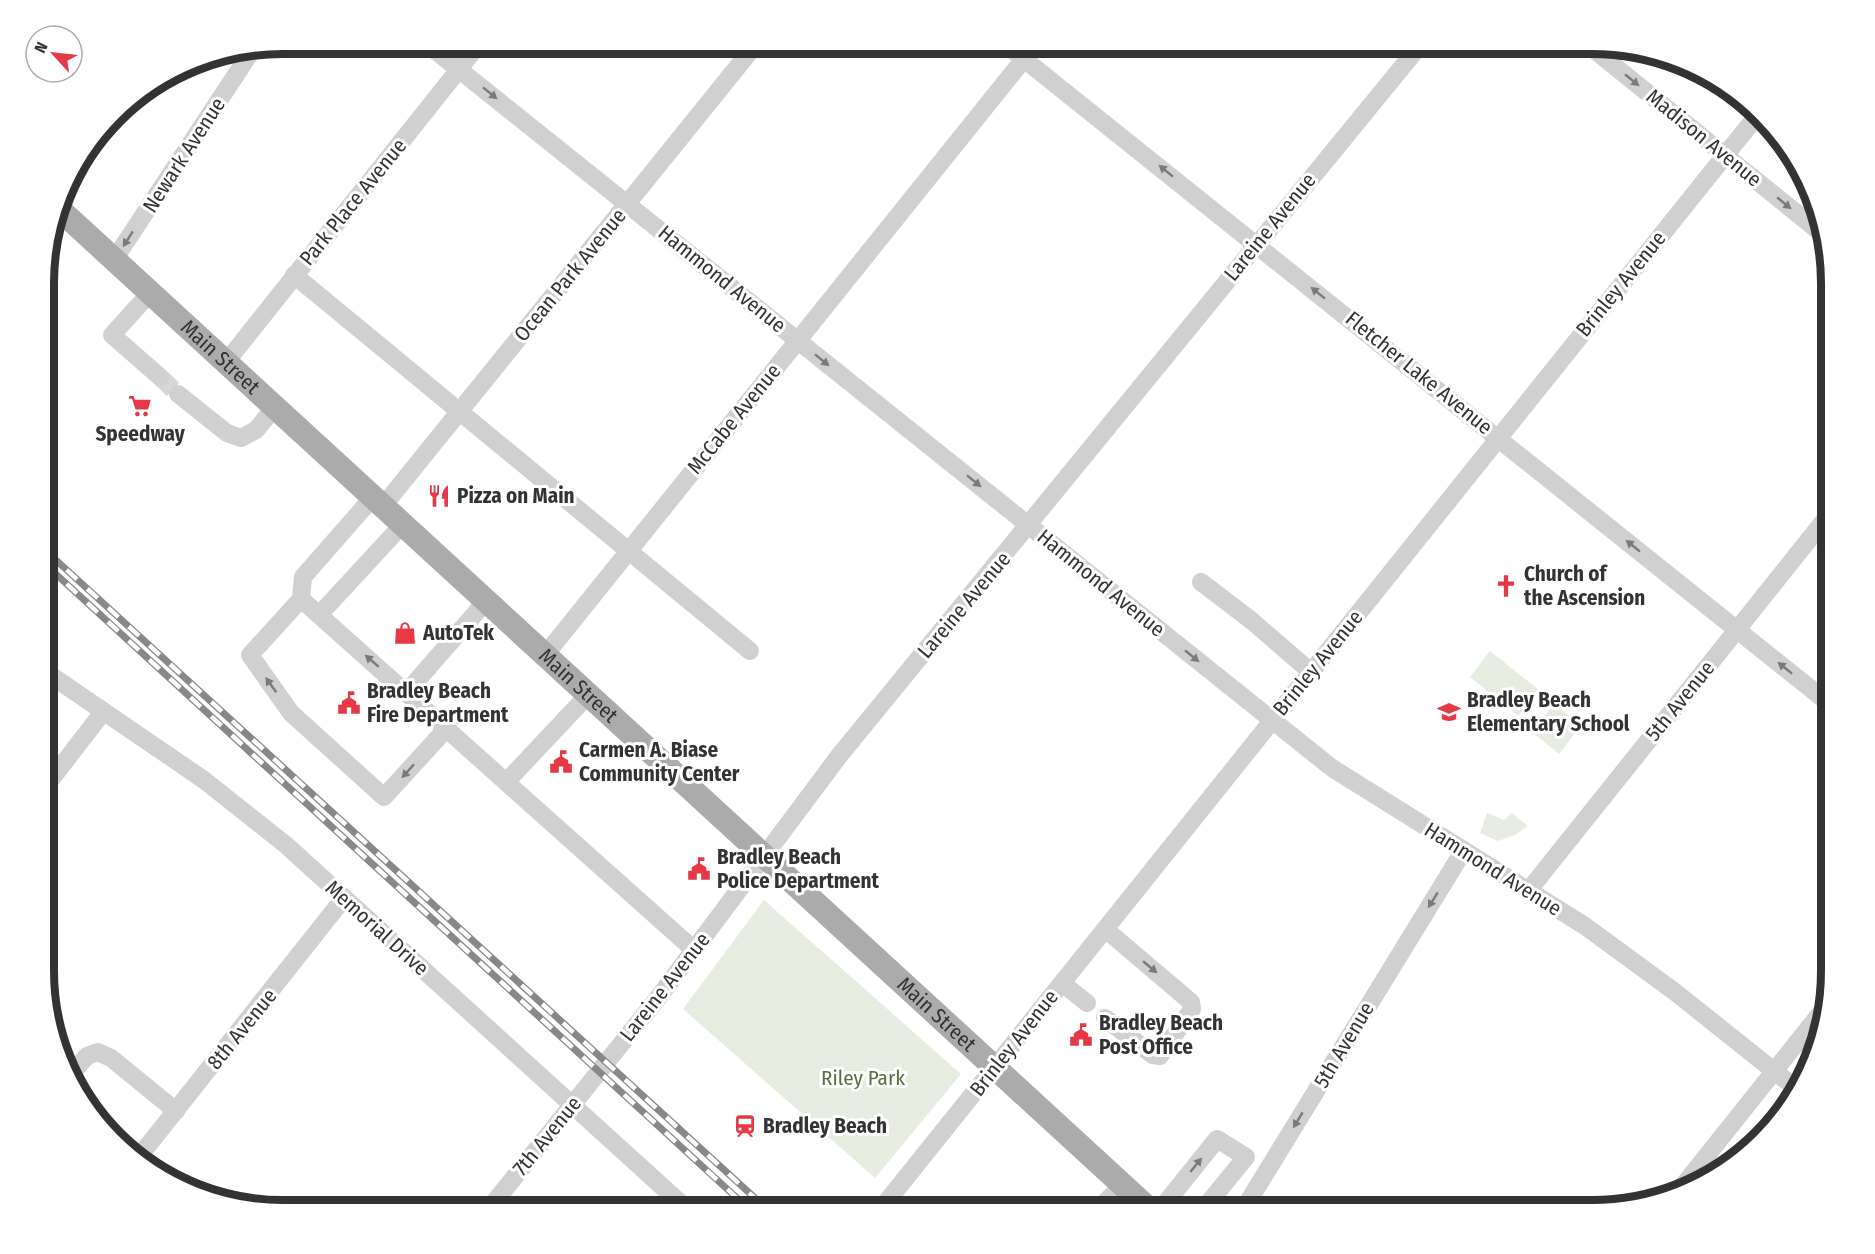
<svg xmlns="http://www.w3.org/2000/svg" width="1875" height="1254" font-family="'Fira Sans Condensed',sans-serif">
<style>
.green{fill:#e6ecdf}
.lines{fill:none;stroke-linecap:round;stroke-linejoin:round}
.minor-tunnel{stroke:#d6d6d6;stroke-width:18;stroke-dasharray:18 9;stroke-linecap:butt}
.minor{stroke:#d0d0d0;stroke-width:18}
.major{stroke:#ababab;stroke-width:24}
.rail-casing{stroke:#888;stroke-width:7}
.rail{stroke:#fff;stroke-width:4.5;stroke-dasharray:14;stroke-linecap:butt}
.oneway{fill:#7a7a7a}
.labels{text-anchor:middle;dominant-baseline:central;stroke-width:6;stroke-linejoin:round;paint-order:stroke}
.street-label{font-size:21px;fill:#333;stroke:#fff}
.poi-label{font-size:21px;font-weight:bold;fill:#333;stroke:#fff;text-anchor:start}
.park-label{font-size:21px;fill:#56703f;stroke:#fff}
.rim{fill:none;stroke:#333;stroke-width:8}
</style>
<rect width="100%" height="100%" fill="#fff"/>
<!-- green -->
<g class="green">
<polygon points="1490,651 1539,690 1518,716 1470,677"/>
<polygon points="1554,704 1581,725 1559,754 1532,732"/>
<polygon points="1487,813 1504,820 1512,813 1528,826 1515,835 1498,841 1480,833"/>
<polygon points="764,900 961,1074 875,1178 683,1009"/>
</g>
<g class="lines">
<!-- minor-tunnel -->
<polyline class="minor-tunnel" points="160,377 178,394"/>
<!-- minor -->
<g class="minor">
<polyline points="427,44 1332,768 1585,926 1675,992 1798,1090"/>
<polyline points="1005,44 1831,705"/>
<polyline points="1587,44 1820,232"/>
<polyline points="114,260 253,49"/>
<polyline points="294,275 750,651"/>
<polyline points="150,293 112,335 160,377"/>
<polyline points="227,361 479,44"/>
<polyline points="178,394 227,433 241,438 256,430 276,406"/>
<polyline points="374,496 303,577 301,599 250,655 291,713 384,797 447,728"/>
<polyline points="384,505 756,44"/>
<polyline points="1201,582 1252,621 1311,672"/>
<polyline points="301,599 693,949"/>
<polyline points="319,615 404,523"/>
<polyline points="546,654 1036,44"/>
<polyline points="46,672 204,780 286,845 688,1210"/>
<polyline points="407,692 487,600"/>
<polyline points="507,781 589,694"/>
<polyline points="46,786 103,712"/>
<polyline points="1529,890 1831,512"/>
<polyline points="1105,929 1191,1002 1192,1009 1160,1056 1153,1055 1105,1018"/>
<polyline points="1062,983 1087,1003"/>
<polyline points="70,1075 87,1056 98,1052 111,1058 176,1111"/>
<polyline points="138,1158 344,898"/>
<polyline points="1681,1188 1827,1005"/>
<polyline points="488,1210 658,998 839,756 1421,44"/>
<polyline points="880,1210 1756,117"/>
<polyline points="1089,1210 1102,1205 1123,1185"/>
<polyline points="1160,1210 1217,1139 1246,1157 1206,1206"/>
<polyline points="1243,1210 1464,850"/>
</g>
<!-- major -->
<path class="major" id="s1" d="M59,209L1150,1210"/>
<!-- rail casing -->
<g class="rail-casing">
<g id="rail">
<polyline points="46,551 768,1210"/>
<polyline points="46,565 750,1210"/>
</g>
</g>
<!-- rail -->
<use href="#rail" class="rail"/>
</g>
<!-- one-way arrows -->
<defs><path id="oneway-solid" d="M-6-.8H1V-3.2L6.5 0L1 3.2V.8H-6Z" transform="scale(1.5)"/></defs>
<g class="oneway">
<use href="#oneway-solid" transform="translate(1632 80) rotate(39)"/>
<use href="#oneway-solid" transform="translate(490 93) rotate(39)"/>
<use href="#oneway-solid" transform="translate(1166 171) rotate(-141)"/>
<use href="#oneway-solid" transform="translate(1784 203) rotate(39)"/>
<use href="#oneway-solid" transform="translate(128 239) rotate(123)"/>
<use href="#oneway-solid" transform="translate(1318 293) rotate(-141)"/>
<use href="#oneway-solid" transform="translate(822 360) rotate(39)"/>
<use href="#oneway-solid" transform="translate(974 481) rotate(39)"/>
<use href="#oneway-solid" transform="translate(1633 546) rotate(-141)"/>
<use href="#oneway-solid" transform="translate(1192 656) rotate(39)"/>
<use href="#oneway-solid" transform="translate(372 661) rotate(-139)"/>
<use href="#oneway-solid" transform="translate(1785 668) rotate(-141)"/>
<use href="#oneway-solid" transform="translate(271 685) rotate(-126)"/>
<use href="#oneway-solid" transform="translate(408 771) rotate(132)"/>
<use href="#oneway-solid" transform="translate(1433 900) rotate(122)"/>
<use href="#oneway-solid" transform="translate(1150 967) rotate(40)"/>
<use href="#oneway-solid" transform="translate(1298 1120) rotate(121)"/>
<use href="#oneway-solid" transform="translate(1196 1165) rotate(-51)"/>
</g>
<!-- icons -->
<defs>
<g id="supermarket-bare" transform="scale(1.8)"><path d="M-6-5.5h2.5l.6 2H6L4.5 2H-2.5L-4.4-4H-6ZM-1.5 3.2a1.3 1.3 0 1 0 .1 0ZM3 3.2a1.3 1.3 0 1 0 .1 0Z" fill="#e63946" stroke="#fff" stroke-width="2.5" paint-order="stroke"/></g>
<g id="restaurant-bare" transform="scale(1.8)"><path d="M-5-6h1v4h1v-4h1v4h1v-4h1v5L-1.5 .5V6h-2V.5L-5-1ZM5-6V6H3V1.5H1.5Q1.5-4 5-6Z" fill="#e63946" stroke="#fff" stroke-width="2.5" paint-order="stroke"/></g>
<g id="church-bare" transform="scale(1.8)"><path d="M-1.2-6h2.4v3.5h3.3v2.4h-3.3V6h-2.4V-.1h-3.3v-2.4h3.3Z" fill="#e63946" stroke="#fff" stroke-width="2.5" paint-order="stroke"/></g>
<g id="shop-bare" transform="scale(1.8)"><path d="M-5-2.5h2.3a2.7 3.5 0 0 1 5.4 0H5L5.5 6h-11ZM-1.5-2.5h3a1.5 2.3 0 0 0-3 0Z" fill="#e63946" stroke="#fff" stroke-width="2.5" paint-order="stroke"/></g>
<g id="civic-bare" transform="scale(1.8)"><path d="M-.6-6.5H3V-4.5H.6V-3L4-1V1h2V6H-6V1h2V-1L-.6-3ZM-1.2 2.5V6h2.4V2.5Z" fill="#e63946" stroke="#fff" stroke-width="2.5" paint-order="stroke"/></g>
<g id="school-bare" transform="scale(1.8)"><path d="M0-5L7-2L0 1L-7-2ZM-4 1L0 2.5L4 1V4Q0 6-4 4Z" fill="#e63946" stroke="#fff" stroke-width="2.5" paint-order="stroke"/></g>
<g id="station-bare" transform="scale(1.8)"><path d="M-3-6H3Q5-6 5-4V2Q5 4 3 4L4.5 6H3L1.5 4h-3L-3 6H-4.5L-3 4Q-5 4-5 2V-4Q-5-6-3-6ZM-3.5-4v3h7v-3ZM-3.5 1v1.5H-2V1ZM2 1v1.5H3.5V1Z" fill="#e63946" stroke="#fff" stroke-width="2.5" paint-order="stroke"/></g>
</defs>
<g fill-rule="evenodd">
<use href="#supermarket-bare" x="140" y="406"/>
<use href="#restaurant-bare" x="439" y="496"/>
<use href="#church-bare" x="1506" y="586"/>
<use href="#shop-bare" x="405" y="633"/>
<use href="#civic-bare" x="349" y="703"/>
<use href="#school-bare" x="1449" y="712"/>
<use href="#civic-bare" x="561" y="762"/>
<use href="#civic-bare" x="699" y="869"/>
<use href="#civic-bare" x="1081" y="1035"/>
<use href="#station-bare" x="745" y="1126"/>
</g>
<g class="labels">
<!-- street labels -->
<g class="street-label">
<text transform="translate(1704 138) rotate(39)">Madison Avenue</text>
<text transform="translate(184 155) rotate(-57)">Newark Avenue</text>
<text transform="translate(353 202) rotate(-51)">Park Place Avenue</text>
<text transform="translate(1270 227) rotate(-51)">Lareine Avenue</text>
<text transform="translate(570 275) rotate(-51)">Ocean Park Avenue</text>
<text transform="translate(722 279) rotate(39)">Hammond Avenue</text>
<text transform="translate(1621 284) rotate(-51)">Brinley Avenue</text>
<text stroke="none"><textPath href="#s1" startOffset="219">Main Street</textPath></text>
<text transform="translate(1419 373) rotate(39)">Fletcher Lake Avenue</text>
<text transform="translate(734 419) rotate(-51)">McCabe Avenue</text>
<text transform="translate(1101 583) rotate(39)">Hammond Avenue</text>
<text transform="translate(964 605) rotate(-50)">Lareine Avenue</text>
<text transform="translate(1318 663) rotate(-51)">Brinley Avenue</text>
<text stroke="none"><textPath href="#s1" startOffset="705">Main Street</textPath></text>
<text transform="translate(1680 701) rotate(-51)">5th Avenue</text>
<text transform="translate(1493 869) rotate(32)">Hammond Avenue</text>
<text transform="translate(377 928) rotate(42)">Memorial Drive</text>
<text transform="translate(665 987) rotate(-52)">Lareine Avenue</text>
<text stroke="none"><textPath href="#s1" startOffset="1191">Main Street</textPath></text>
<text transform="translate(242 1029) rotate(-51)">8th Avenue</text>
<text transform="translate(1014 1043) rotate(-52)">Brinley Avenue</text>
<text transform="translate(1344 1045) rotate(-59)">5th Avenue</text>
<text transform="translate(547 1136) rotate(-51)">7th Avenue</text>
</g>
<!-- poi labels -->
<g class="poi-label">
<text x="140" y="434" text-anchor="middle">Speedway</text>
<text x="457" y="496">Pizza on Main</text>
<text x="1524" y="574">Church of<tspan x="1524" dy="24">the Ascension</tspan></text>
<text x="423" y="633">AutoTek</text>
<text x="367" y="691">Bradley Beach<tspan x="367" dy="24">Fire Department</tspan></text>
<text x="1467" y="700">Bradley Beach<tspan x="1467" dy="24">Elementary School</tspan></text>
<text x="579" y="750">Carmen A. Biase<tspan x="579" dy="24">Community Center</tspan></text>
<text x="717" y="857">Bradley Beach<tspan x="717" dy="24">Police Department</tspan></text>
<text x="1099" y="1023">Bradley Beach<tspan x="1099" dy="24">Post Office</tspan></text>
<text x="763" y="1126">Bradley Beach</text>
</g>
<!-- park labels -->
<g class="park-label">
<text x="863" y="1078">Riley Park</text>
</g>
</g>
<!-- crop -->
<path d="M0 0H1875V1254H0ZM283 54H1592A229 229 0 0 1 1821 283V971A229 229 0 0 1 1592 1200H283A229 229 0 0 1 54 971V283A229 229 0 0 1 283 54Z" fill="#fff" fill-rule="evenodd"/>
<path class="rim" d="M283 54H1592A229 229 0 0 1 1821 283V971A229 229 0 0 1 1592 1200H283A229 229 0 0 1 54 971V283A229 229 0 0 1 283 54Z"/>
<!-- north arrow -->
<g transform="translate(54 54) rotate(297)"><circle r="28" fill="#ffffff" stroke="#adadad" stroke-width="1.5"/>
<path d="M0-4.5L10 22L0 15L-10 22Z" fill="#e63946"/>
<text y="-9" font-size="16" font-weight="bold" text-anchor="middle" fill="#333333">N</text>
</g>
</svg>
